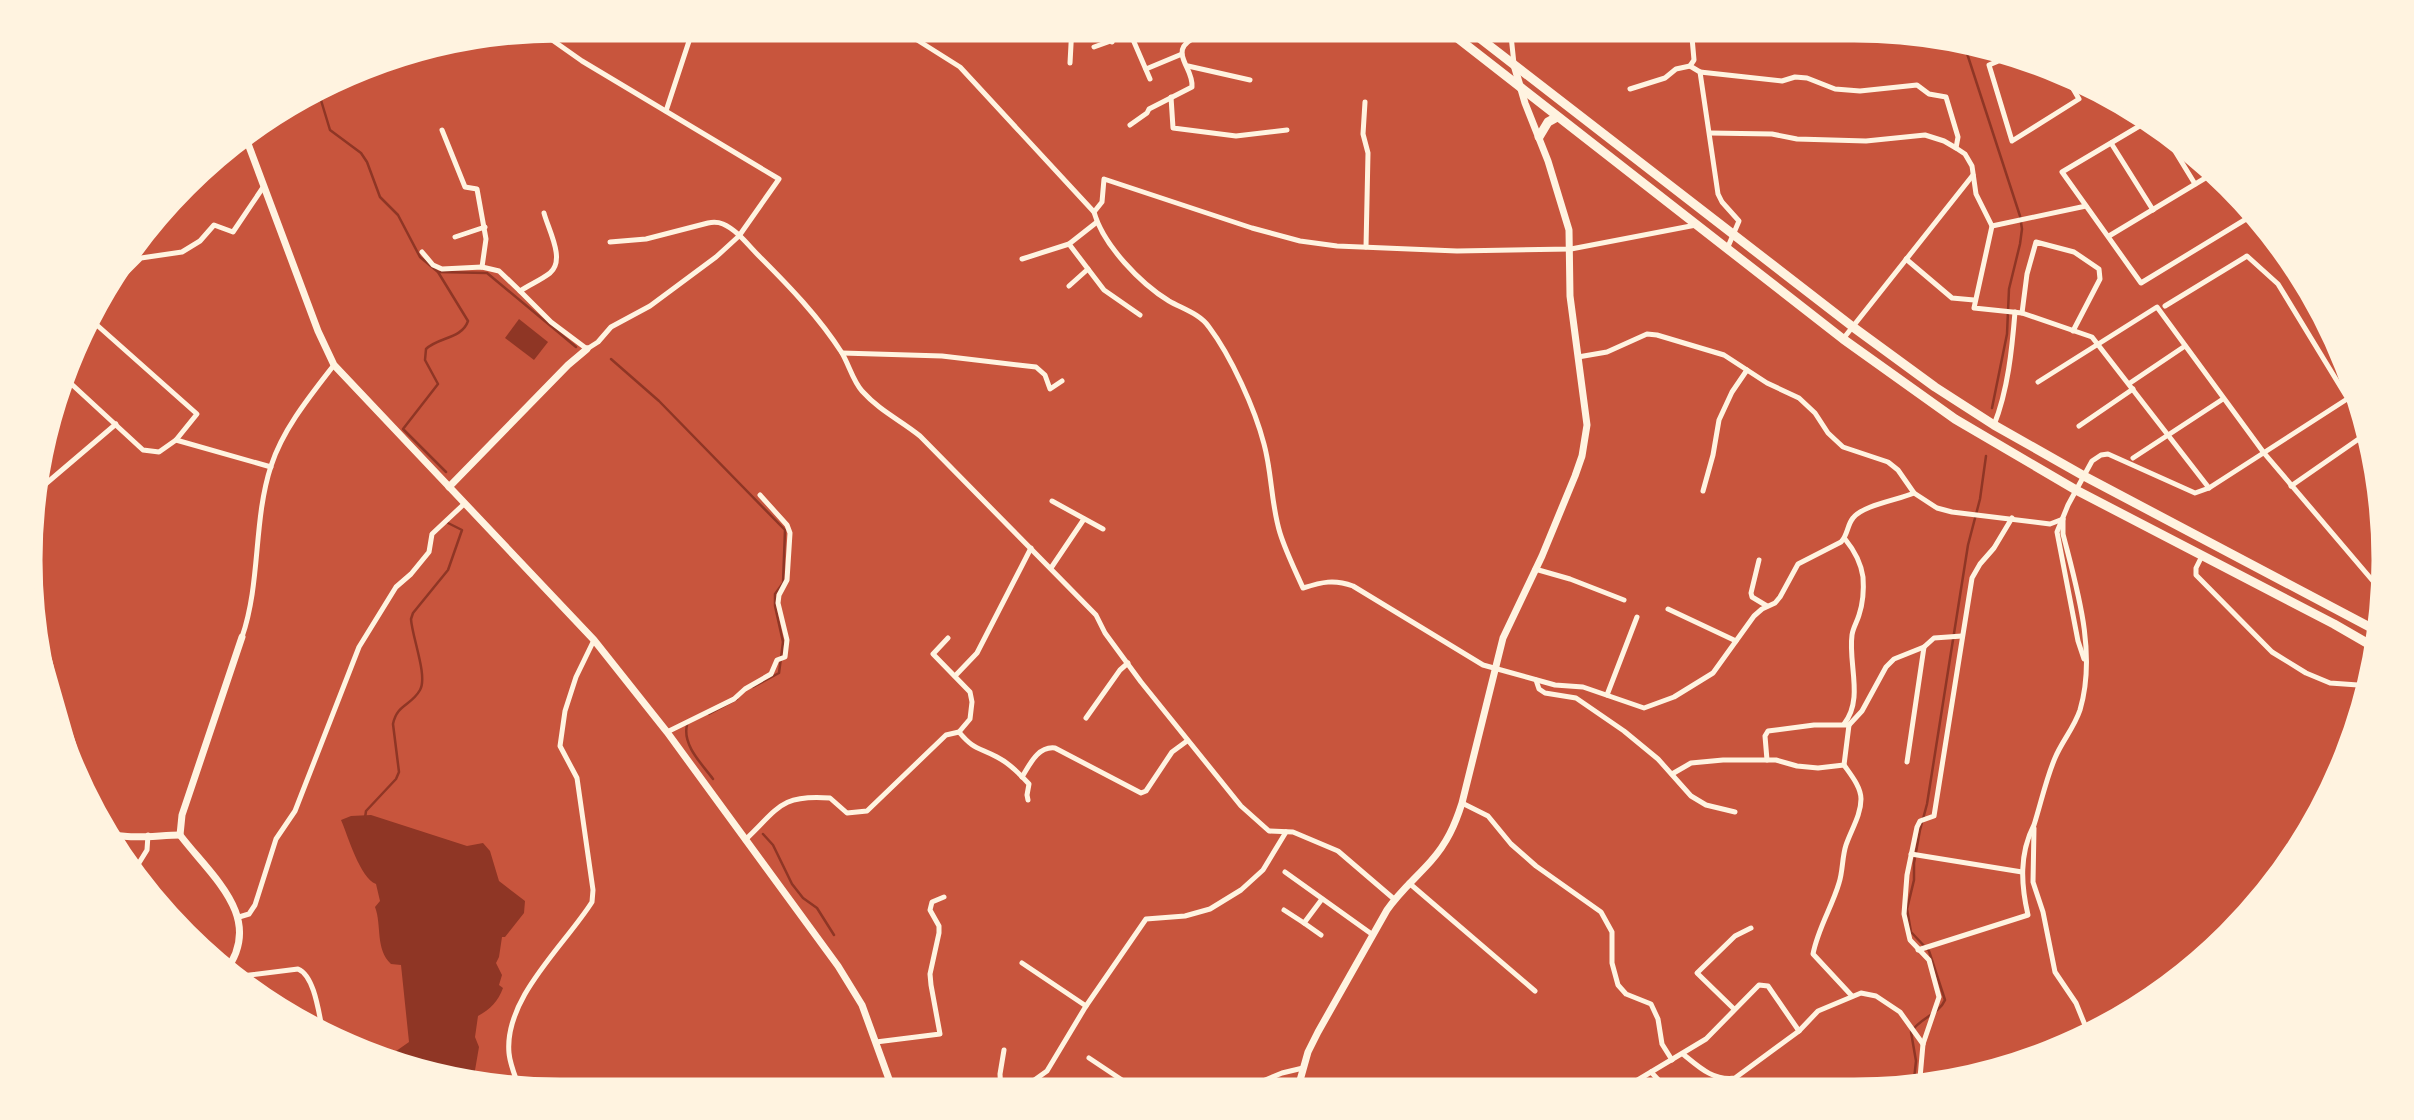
<svg xmlns="http://www.w3.org/2000/svg" width="2414" height="1120" font-family="Figtree,sans-serif">
<style>
.water{fill:#8f3625}
.lines{fill:none;stroke-linecap:round;stroke-linejoin:round}
.stream{stroke:#8f3625;stroke-width:2.5}
.minor{stroke:#fff3e0;stroke-width:5}
.tertiary{stroke:#fff3e0;stroke-width:7}
.trunk{stroke:#fff3e0;stroke-width:9}
.rim{fill:none;stroke:#fff3e0;stroke-width:9}
</style>
<rect width="100%" height="100%" fill="#c8553d"/>
<!-- water -->
<g class="water">
<polygon points="519,319 548,342 534,360 505,338"/>
<path d="M371,815L467,846L483,843L490,851L499,881L525,901L524,913L505,937H502L499,957L496,963L502,975L499,985L503,988C498,1001 491,1009 478,1016L475,1037L479,1047L474,1076L476,1085L455,1083L382,1061L409,1042L401,965L391,964C375,949 382,925 375,907L380,901L376,884C360,878 348,836 341,820L351,816Z"/>
</g>
<g class="lines">
<!-- stream -->
<g class="stream">
<polyline points="1962,38 2020,216 2022,229 2020,244 2009,289 2007,334 1992,408"/>
<path d="M317,87L330,130L361,153L367,162L380,197L398,215L420,257L438,272L468,321C462,339 438,337 426,349L425,360L438,384L403,429L446,472"/>
<polyline points="438,272 487,273 576,347"/>
<polyline points="611,359 659,401 785,530 783,583 775,594 775,606 783,642 779,673 753,687"/>
<polyline points="709,714 737,699"/>
<path d="M687,725C682,745 702,764 713,779"/>
<path d="M365,818L366,811L396,779L399,772L393,724C397,704 411,706 420,690C428,676 412,637 411,619L413,613L448,570L462,530L448,523"/>
<polyline points="763,834 773,845 792,884 803,898 817,908 834,935"/>
<path d="M1913,1089L1916,1061L1911,1032C1920,1018 1939,1014 1945,1000L1929,951L1911,932L1907,909L1914,880V863L1920,830L1927,804L1968,545L1980,499L1986,456"/>
</g>
<!-- minor -->
<g class="minor">
<path d="M895,26L960,67L1094,212C1103,245 1141,284 1169,301C1183,309 1200,314 1209,327C1231,356 1255,409 1264,444C1272,473 1271,504 1280,533C1286,552 1295,570 1303,588C1322,582 1334,579 1353,586L1483,665L1555,685L1583,687L1644,708L1674,697L1713,673L1754,616L1762,609L1775,603L1780,597L1798,564L1841,542C1848,535 1847,525 1853,518C1863,505 1898,500 1914,493"/>
<polyline points="1109,26 1112,42"/>
<polyline points="1510,26 1514,64"/>
<polyline points="1691,26 1694,60 1690,66 1700,72 1718,194 1722,202 1739,221 1727,249"/>
<path d="M538,30L582,61L779,179L739,236L716,257L650,306L611,327L598,342L587,349L551,322L520,291C529,285 541,280 550,273C566,260 548,229 544,213"/>
<polyline points="1131,35 1150,79"/>
<polyline points="549,38 557,27"/>
<polyline points="1094,47 1147,28"/>
<polyline points="2015,54 1989,65 2012,141 2079,99 2061,68"/>
<polyline points="1070,63 1072,26"/>
<polyline points="1188,66 1250,80"/>
<polyline points="1146,69 1182,54"/>
<polyline points="1700,72 1782,81 1795,77 1807,78 1835,89 1860,91 1917,85 1929,94 1946,97 1958,137 1956,148"/>
<polyline points="1630,89 1665,78 1676,69 1690,66"/>
<polyline points="1171,97 1173,128 1236,136 1287,130"/>
<polyline points="1365,102 1363,134 1368,153 1366,247"/>
<polyline points="666,111 694,26"/>
<polyline points="2153,118 2062,172 2141,283 2256,213"/>
<polyline points="2156,120 2195,184"/>
<path d="M1130,125L1147,113L1149,109L1192,87C1193,74 1184,66 1182,54C1180,36 1215,33 1228,26"/>
<polyline points="442,130 465,187 477,189 486,239 482,267"/>
<polyline points="1710,133 1772,134 1797,139 1866,141 1925,135 1944,141 1956,148 1965,154 1972,166 1976,194 1992,226 1974,308 2022,313 2092,337 2209,488"/>
<polyline points="2111,143 2153,210"/>
<polyline points="1094,212 1102,202 1104,179 1252,228 1300,241 1337,246 1457,251 1571,249 1696,225"/>
<polyline points="1992,226 2086,206"/>
<polyline points="2109,236 2217,171"/>
<polyline points="455,237 485,227"/>
<path d="M610,242L646,239L708,223C713,222 718,222 723,224C737,230 748,245 759,256C789,286 819,317 842,353C849,365 853,381 862,391C881,412 899,419 920,436L1096,615L1105,633L1141,682L1241,806L1269,831L1293,832L1338,851L1394,899"/>
<polyline points="422,252 433,265 442,269 482,267 499,271 520,291"/>
<polyline points="1022,259 1069,244 1097,222"/>
<polyline points="1906,259 1952,298 1974,300"/>
<polyline points="1088,269 1104,290 1140,315"/>
<polyline points="113,274 124,275 141,258 182,252 200,241 214,225 233,232 264,186"/>
<polyline points="1069,286 1088,269 1069,244"/>
<polyline points="2165,306 2247,256 2278,284 2348,399"/>
<polyline points="2022,313 2027,274 2036,242 2074,252 2099,269 2100,279 2073,331"/>
<polyline points="1843,339 1973,175"/>
<polyline points="842,353 942,356 1036,367 1045,375 1050,389 1062,381"/>
<polyline points="1578,357 1607,352 1647,334 1657,335 1724,355 1767,383 1799,398 1815,413 1828,433 1843,447 1888,462 1898,470 1914,493 1937,508 1952,512 2050,524 2063,519"/>
<polyline points="66,379 143,450 159,452 176,440 197,414 89,318"/>
<polyline points="2038,382 2157,307 2264,453 2384,594"/>
<polyline points="2130,383 2185,346"/>
<path d="M1994,425C2008,390 2012,349 2015,312"/>
<polyline points="2079,426 2133,389"/>
<polyline points="176,440 271,467"/>
<polyline points="2133,458 2223,399"/>
<polyline points="2291,486 2363,436"/>
<polyline points="1703,491 1713,455 1719,420 1732,392 1747,370"/>
<polyline points="35,493 116,424"/>
<polyline points="1052,501 1103,529"/>
<polyline points="2202,556 2196,568 2196,575 2272,652 2306,673 2330,683 2358,685 2369,690"/>
<polyline points="1759,560 1751,593 1752,597 1767,606"/>
<polyline points="1051,568 1084,519"/>
<polyline points="1535,569 1570,579 1624,600"/>
<polyline points="1668,609 1736,641"/>
<path d="M242,637C261,582 253,521 271,466C283,429 310,396 334,365"/>
<polyline points="2084,659 2078,641 2057,532 2068,505 2092,461 2101,455 2108,454 2195,493 2209,488 2358,392"/>
<polyline points="955,676 977,653 1031,548"/>
<polyline points="1536,680 1539,689 1545,693 1576,698 1624,731 1658,759 1691,796 1706,805 1735,812"/>
<polyline points="1607,695 1637,617"/>
<polyline points="1086,718 1120,670 1128,663"/>
<path d="M1844,724C1864,699 1848,664 1852,635C1853,628 1857,622 1859,615C1863,603 1864,590 1863,577C1861,563 1854,550 1845,539"/>
<polyline points="667,732 734,699 745,689 771,674 777,660 785,657 787,640 778,603 779,595 787,580 790,533 787,525 760,495"/>
<path d="M959,732C974,750 978,747 997,757C1009,763 1020,774 1029,784L1027,795L1028,800"/>
<polyline points="1767,760 1765,736 1768,731 1814,725 1849,725 1862,711 1886,667 1894,659 1924,647 1934,638 1962,636"/>
<polyline points="1907,762 1924,647"/>
<path d="M1844,765C1851,775 1861,787 1861,799C1861,815 1851,830 1846,845C1842,857 1843,871 1839,883C1832,907 1818,928 1813,954L1852,996"/>
<polyline points="1672,774 1691,763 1723,760 1776,760 1797,766 1818,768 1844,765 1849,725"/>
<path d="M1022,777C1030,764 1038,746 1055,748L1141,793L1146,791L1172,752L1187,741"/>
<polyline points="1462,803 1488,816 1511,844 1536,866 1601,912 1612,932 1612,963 1618,985 1626,994 1651,1004 1658,1019 1662,1044 1672,1060"/>
<polyline points="2034,828 2033,882 2043,912 2055,972 2076,1003 2089,1035"/>
<path d="M745,840C778,809 780,794 830,798L847,813L867,811L946,735L959,732L970,719L972,702L970,692L933,654L948,638"/>
<polyline points="1911,854 2022,872"/>
<polyline points="134,871 147,850 148,835"/>
<polyline points="1285,872 1373,935"/>
<polyline points="1409,883 1535,991"/>
<polyline points="1284,910 1304,923 1322,899"/>
<polyline points="239,917 249,914 255,905 276,839 295,811 302,793 359,647 396,587 411,574 429,552 432,534 464,504"/>
<polyline points="1304,923 1321,935"/>
<path d="M1918,950L2028,915C2021,885 2019,854 2034,825C2041,803 2046,779 2055,758C2062,741 2074,728 2080,710C2097,653 2077,589 2063,534V519"/>
<polyline points="1022,963 1086,1006"/>
<path d="M233,977L298,969C315,976 319,1015 323,1033"/>
<polyline points="1734,1009 1697,973 1735,936 1751,928"/>
<polyline points="876,1042 940,1034 931,985 930,974 939,933 939,926 930,910 932,902 944,897"/>
<path d="M1683,1054C1699,1067 1713,1081 1735,1078L1799,1031L1818,1011L1861,993L1876,996L1900,1012L1923,1044"/>
<polyline points="1089,1058 1140,1092"/>
<polyline points="1651,1072 1668,1090"/>
<polyline points="1033,1081 1035,1087 1041,1092"/>
<polyline points="1001,1085 1033,1081 1047,1071 1086,1006 1146,919 1185,916 1210,909 1241,890 1263,870 1286,832"/>
<polyline points="1919,1089 1923,1044 1939,997 1929,960 1910,940 1904,914 1907,875 1917,827 1920,821 1934,816 1972,578 1980,564 1994,548 2012,518"/>
<path d="M520,1090C516,1078 510,1065 509,1053C504,998 565,945 592,902L593,890L577,778L560,746L565,711L576,677L594,640"/>
<polyline points="1621,1090 1706,1039 1759,985 1768,986 1799,1031"/>
<polyline points="1239,1091 1282,1073 1303,1068"/>
<polyline points="1001,1092 1000,1074 1004,1050"/>
</g>
<!-- tertiary -->
<g class="tertiary">
<polyline points="244,133 318,331 334,365 594,640 667,732 838,966 862,1005 894,1093"/>
<polyline points="449,487 568,365 587,349"/>
<polyline points="37,620 75,753 84,796"/>
<path d="M99,829C120,842 155,835 180,835"/>
<path d="M225,972C266,918 211,876 180,835L182,815L242,637"/>
<path d="M1297,1091L1308,1052L1318,1032L1387,910C1400,891 1417,877 1431,861C1447,843 1455,825 1462,803L1503,638L1542,556L1575,476L1582,456L1587,425L1570,296L1569,230L1548,161L1525,103L1514,65"/>
</g>
<!-- trunk -->
<g class="trunk">
<polyline points="1442,26 1843,339 1955,419 2076,490 2334,624 2379,650"/>
<polyline points="1464,26 1853,327 1935,387 1994,425 2084,476 2381,633"/>
<polyline points="1539,137 1548,122 1557,117"/>
</g>
</g>
<!-- crop -->
<path d="M0 0H2414V1120H0ZM560 38H1854A522 522 0 0 1 2376 560V560A522 522 0 0 1 1854 1082H560A522 522 0 0 1 38 560V560A522 522 0 0 1 560 38Z" fill="#fff3e0" fill-rule="evenodd"/>
<path class="rim" d="M560 38H1854A522 522 0 0 1 2376 560V560A522 522 0 0 1 1854 1082H560A522 522 0 0 1 38 560V560A522 522 0 0 1 560 38Z"/>
</svg>
